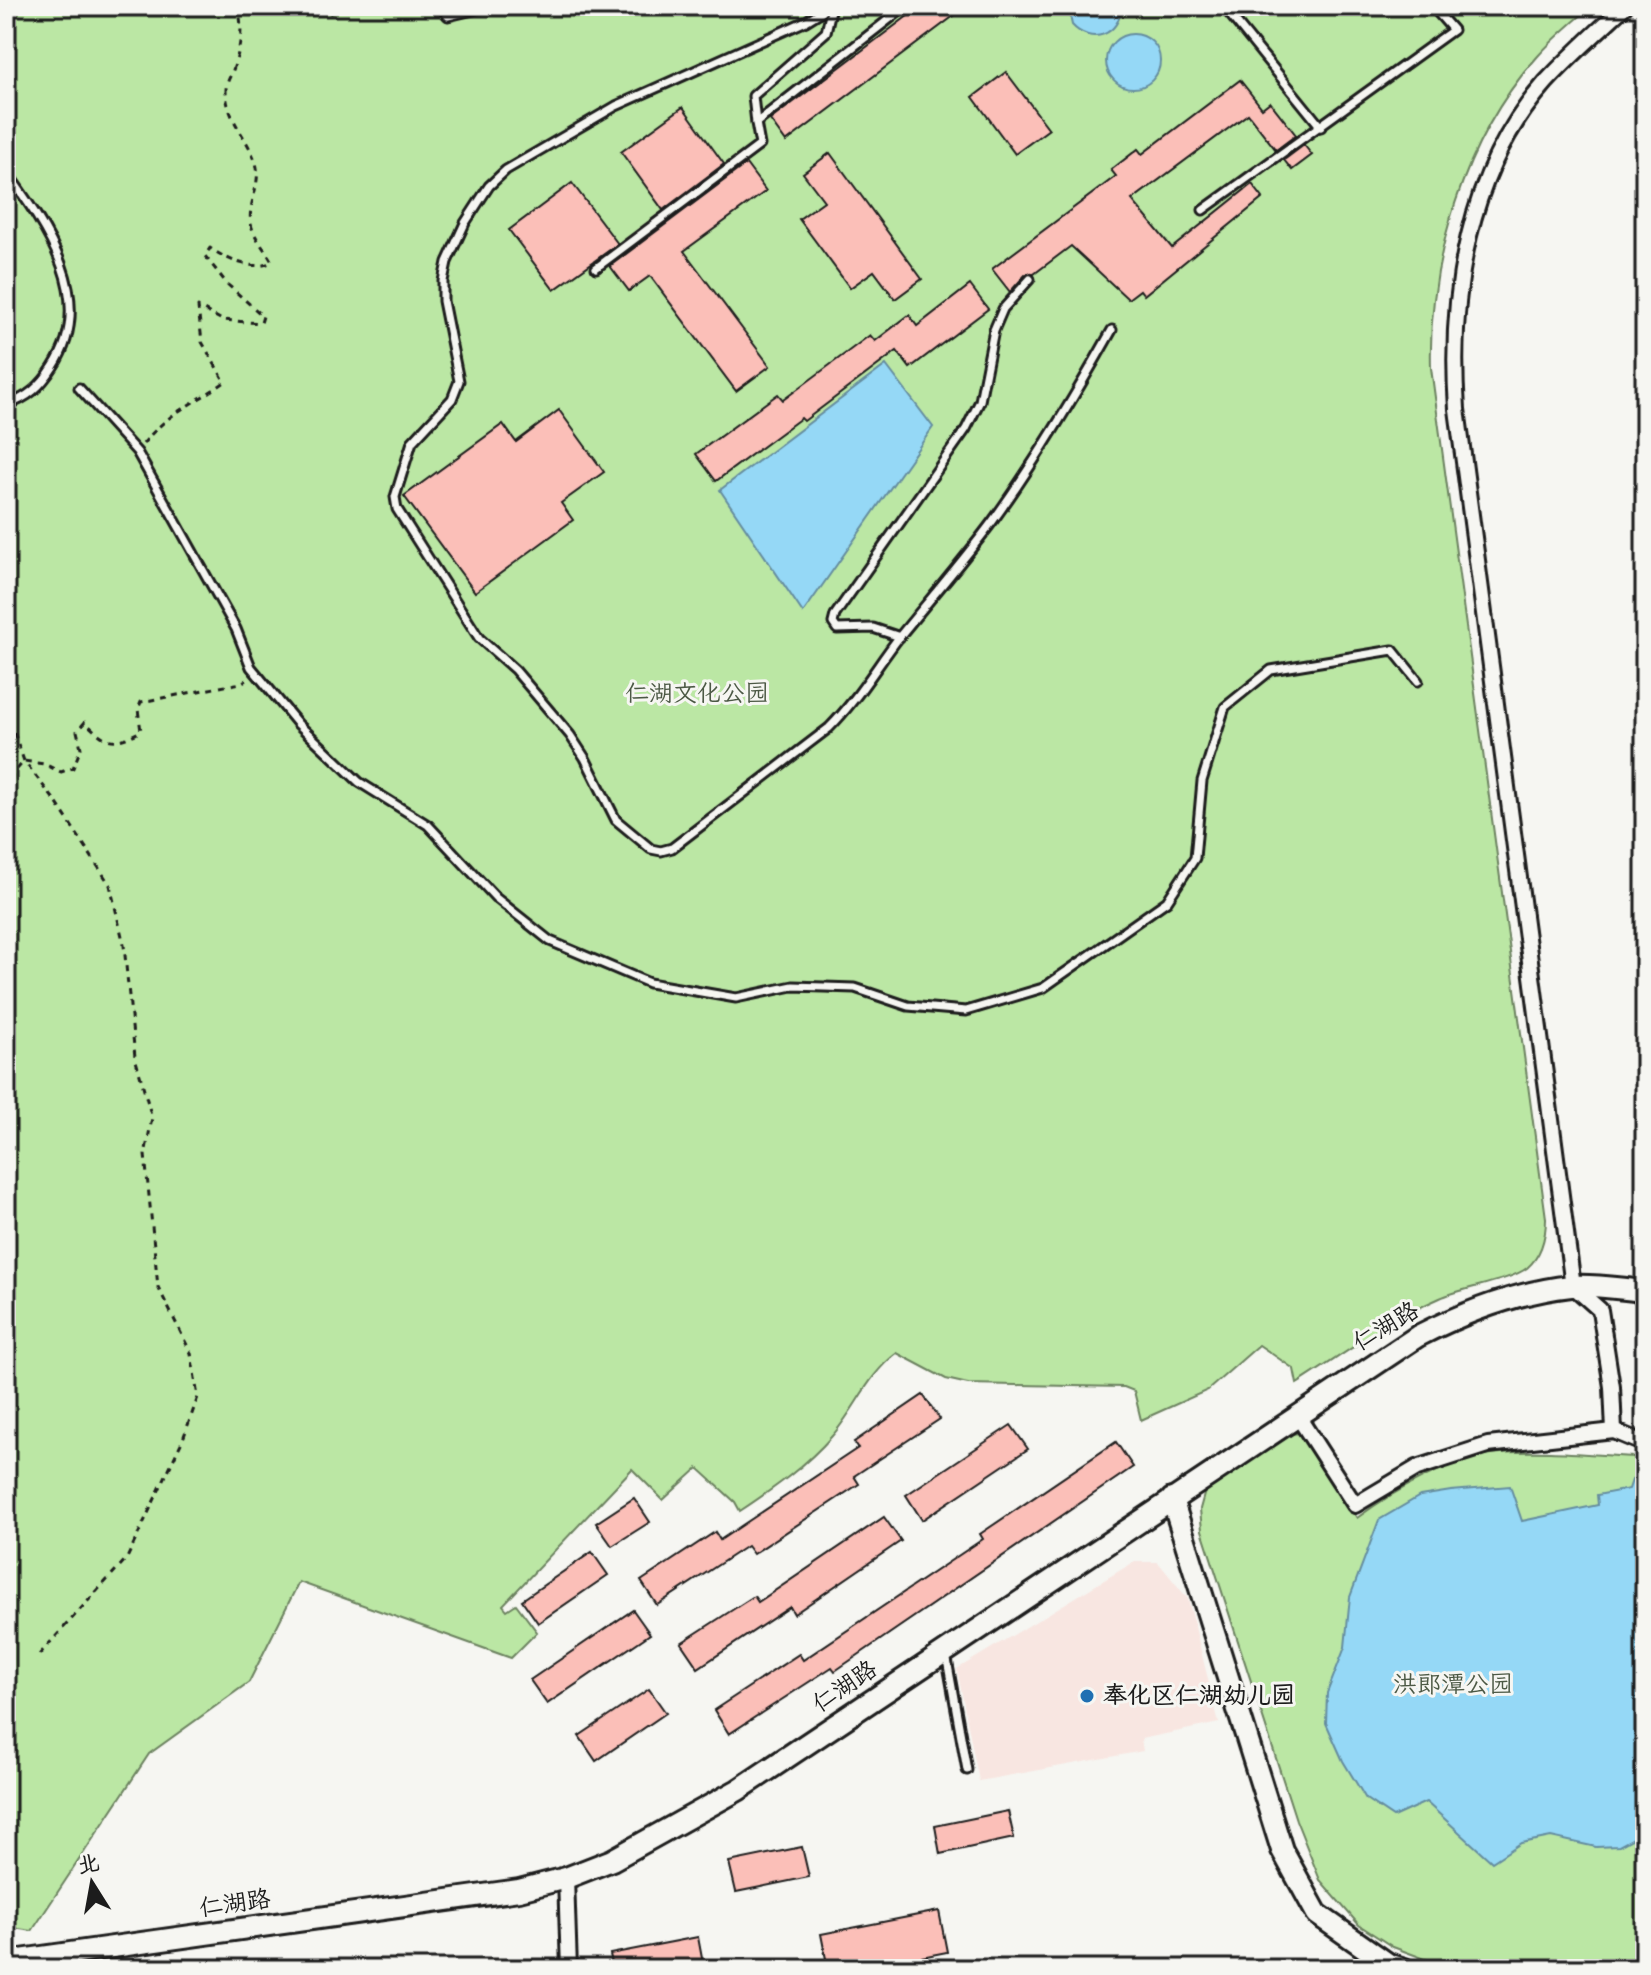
<svg xmlns="http://www.w3.org/2000/svg" width="1651" height="1975" font-family="'Architects Daughter','LXGW WenKai TC',sans-serif">
<style>
.built{fill:#f8e6e1}
.green{fill:#bbe7a4;stroke:#6c8260;stroke-width:2}
.water{fill:#95d8f6;stroke:#658d9f;stroke-width:2}
.building{fill:#fbbfb8;stroke:#1c1c1c;stroke-width:2}
.lines{fill:none;stroke-linecap:round;stroke-linejoin:round}
.lane-casing{stroke:#1c1c1c;stroke-width:13}
.street-casing{stroke:#1c1c1c;stroke-width:20}
.secondary-casing{stroke:#1c1c1c;stroke-width:26}
.path{stroke:#1c1c1c;stroke-width:3;stroke-dasharray:6 6;stroke-linecap:butt}
.lane{stroke:#f6f6f2;stroke-width:7}
.street{stroke:#f6f6f2;stroke-width:14}
.secondary{stroke:#f6f6f2;stroke-width:20}
.poi-dot{fill:#1f6fb2;stroke:#f6f6f2;stroke-width:3}
.labels{text-anchor:middle;dominant-baseline:central;stroke-width:6;stroke-linejoin:round;paint-order:stroke}
.park-label{font-size:24px;fill:#4c5945;stroke:#f6f6f2}
.street-label{font-size:24px;fill:#1c1c1c;stroke:#f6f6f2}
.poi-label{font-size:24px;font-weight:bold;fill:#1c1c1c;stroke:#f6f6f2;text-anchor:start}
</style>
<rect width="100%" height="100%" fill="#f6f6f2"/>
<filter id="ink" filterUnits="userSpaceOnUse"><feTurbulence type="fractalNoise" baseFrequency=".0125" numOctaves="2"/><feDisplacementMap in="SourceGraphic" scale="16" xChannelSelector="R" yChannelSelector="G"/><feConvolveMatrix kernelMatrix="1 2 1 2 8 2 1 2 1" color-interpolation-filters="sRGB"/></filter>
<g filter="url(#ink)">
<!-- built -->
<polygon class="built" points="1134,1562 1158,1562 1188,1599 1219,1723 1141,1739 1143,1751 979,1781 957,1669"/>
<!-- green -->
<g class="green">
<path d="M6,6H1592C1573,22 1554,38 1538,56C1464,138 1428,259 1431,368L1546,1218C1546,1237 1542,1255 1527,1268C1510,1281 1462,1288 1440,1298C1389,1320 1343,1355 1297,1384L1294,1369L1259,1345L1208,1390L1141,1420L1134,1391L1124,1387L968,1384L946,1379L897,1353C868,1374 855,1410 832,1436C806,1466 773,1489 740,1511L735,1502L698,1468L663,1500L632,1469L503,1605L507,1610L516,1604L537,1632L511,1658L299,1582L249,1682L149,1754L32,1931L6,1927Z"/>
<path d="M1301,1433L1357,1518C1393,1491 1455,1456 1501,1453C1546,1449 1592,1455 1636,1457L1645,1460V1969H1452L1393,1947L1359,1925L1320,1880L1296,1820L1202,1530L1200,1509L1205,1491L1291,1434Z"/>
</g>
<!-- water -->
<g class="water">
<path d="M1068,6H1121C1121,35 1091,46 1072,25Z"/>
<circle cx="1133" cy="61" r="27"/>
<polygon points="886,365 933,427 803,613 720,490"/>
<polygon points="1632,1480 1645,1484 1643,1833 1619,1846 1596,1847 1551,1837 1521,1843 1492,1862 1426,1802 1393,1817 1366,1799 1343,1761 1326,1723 1327,1693 1345,1647 1350,1597 1379,1520 1420,1496 1451,1491 1510,1486 1522,1521 1598,1505 1597,1495 1629,1489"/>
</g>
<!-- building -->
<g class="building">
<polygon points="921,6 967,6 786,142 770,120"/>
<polygon points="1006,72 1049,129 1015,154 973,97"/>
<polygon points="1240,80 1262,108 1270,102 1296,135 1276,150 1248,114 1132,200 1172,248 1252,184 1263,198 1144,295 1140,290 1128,299 1071,246 1034,274 1026,274 1010,292 992,269 1116,176 1111,170 1138,149 1142,154"/>
<polygon points="683,107 724,164 663,210 621,152"/>
<polygon points="1304,145 1312,155 1292,170 1284,160"/>
<polygon points="830,153 922,279 895,299 874,271 850,288 799,219 824,201 803,173"/>
<polygon points="746,164 766,191 684,251 770,366 736,391 650,276 629,291 610,266"/>
<polygon points="572,183 618,244 554,290 509,230"/>
<polygon points="970,285 988,309 910,368 897,351 804,421 801,418 716,481 696,454 778,394 783,400 870,335 875,341 909,315 917,326"/>
<polygon points="559,410 604,472 561,503 573,520 475,592 404,496 503,424 516,442"/>
<polygon points="923,1395 940,1419 854,1476 859,1484 753,1554 747,1546 657,1605 641,1581 715,1532 720,1540 858,1448 854,1442"/>
<polygon points="1011,1425 1028,1449 922,1520 906,1495"/>
<polygon points="1116,1442 1133,1467 835,1671 832,1667 729,1734 714,1710 799,1654 803,1660 983,1539 980,1534"/>
<polygon points="634,1498 650,1522 612,1546 596,1523"/>
<polygon points="884,1517 901,1541 794,1614 790,1607 698,1668 681,1643 754,1596 758,1602"/>
<polygon points="592,1552 608,1575 538,1623 522,1600"/>
<polygon points="633,1610 650,1634 547,1704 530,1680"/>
<polygon points="649,1689 666,1713 596,1761 579,1736"/>
<polygon points="1008,1811 1014,1838 940,1854 935,1826"/>
<polygon points="802,1847 809,1877 736,1892 729,1862"/>
<polygon points="939,1911 947,1952 860,1969 828,1969 821,1934"/>
<polygon points="698,1937 704,1969 613,1969 610,1954"/>
</g>
<g class="lines">
<!-- lane casing -->
<g class="lane-casing">
<g id="lane">
<polyline points="440,6 448,16 490,6"/>
<path d="M830,6L806,21L616,106L506,170L489,186L465,223L447,262L443,281V301L459,381L452,399L412,442L395,497L397,509L479,638L515,670L570,735L585,758L616,820L651,849L661,851L672,848L829,728C857,700 876,667 900,636C931,598 963,561 992,522C1037,460 1075,396 1112,330"/>
<polyline points="1223,6 1321,127"/>
<polyline points="756,123 753,96 826,32 832,6"/>
<path d="M6,171C46,227 98,299 53,367C41,386 28,398 6,405"/>
<polyline points="1203,210 1453,30 1432,6"/>
<polyline points="596,268 760,145 756,123 906,6"/>
<polyline points="79,388 137,452 236,629 251,667 298,724 359,782 428,825 496,898 550,941 649,983 736,998 793,986 855,988 908,1006 966,1011 1043,988 1167,901 1195,858 1202,781 1225,707 1271,670 1393,650 1418,681"/>
<polyline points="900,637 873,628 837,629 833,623 835,615 966,429 980,401 994,330 1003,309 1030,279"/>
<polyline points="946,1654 967,1770"/>
</g>
</g>
<!-- street casing -->
<g class="street-casing">
<g id="street">
<polyline points="1297,1415 1355,1505 1417,1468 1488,1445 1614,1431 1645,1444"/>
<path d="M1614,1431L1612,1387L1600,1310L1573,1286L1457,409C1449,295 1467,171 1546,82C1571,55 1598,31 1625,6"/>
<polyline points="566,1878 569,1969"/>
</g>
</g>
<!-- secondary casing -->
<g class="secondary-casing">
<g id="secondary">
<polyline points="1172,1499 1282,1850 1317,1914 1388,1964 1404,1969"/>
<path d="M6,1962L519,1890L566,1878L612,1860L738,1790L1418,1336C1465,1312 1517,1292 1571,1286C1594,1284 1621,1289 1645,1291"/>
</g>
</g>
<!-- path -->
<g class="path">
<polyline points="323,6 326,14 337,12 338,6"/>
<polyline points="240,14 288,9 287,6"/>
<path d="M143,444C168,412 194,404 225,382L202,342L198,307L222,320L261,323L263,316L228,285L205,256L210,248C225,259 254,272 272,262C266,250 254,238 251,224C247,204 262,184 256,163C247,136 226,119 226,90C226,82 232,74 234,67C240,50 245,22 236,6"/>
<polyline points="6,710 24,761 56,802 110,885 124,945 135,1057 152,1118 145,1155 158,1287 191,1353 198,1397 183,1439 127,1558 37,1657"/>
<path d="M6,812L12,809V775L24,761L44,764L61,772L73,768L81,748L77,731L85,722C107,743 113,746 141,731L138,709L141,702L241,683L246,680"/>
</g>
<!-- lane -->
<use href="#lane" class="lane"/>
<!-- street -->
<use href="#street" class="street"/>
<!-- secondary -->
<use href="#secondary" class="secondary"/>
</g>
</g>
<!-- markers -->
<circle class="poi-dot" cx="1087" cy="1696" r="8"/>
<g class="labels">
<!-- park labels -->
<g class="park-label">
<text x="697" y="694">仁湖文化公园</text>
<text x="1453" y="1685">洪郎潭公园</text>
</g>
<!-- street labels -->
<g class="street-label">
<text transform="translate(1386 1327) rotate(-31)">仁湖路</text>
<text transform="translate(845 1687) rotate(-34)">仁湖路</text>
<text transform="translate(235 1904) rotate(-8)">仁湖路</text>
</g>
<!-- poi labels -->
<g class="poi-label">
<text x="1103" y="1696">奉化区仁湖幼儿园</text>
</g>
</g>
<!-- margin -->
<rect width="1651" height="1975" fill="none" stroke="#f6f6f2" stroke-width="32"/>
<rect x="16" y="16" width="1619" height="1943" fill="none" stroke="#1c1c1c" stroke-width="3" filter="url(#ink)"/>
<!-- north arrow -->
<g transform="translate(92 1883) rotate(349)" stroke="#f6f6f2" stroke-width="6" paint-order="stroke">
<path d="M0-6L14 30L0 20L-14 30Z" fill="#1c1c1c"/>
<text y="-12" font-size="22" font-weight="bold" text-anchor="middle" fill="#1c1c1c">北</text>
</g>
</svg>
